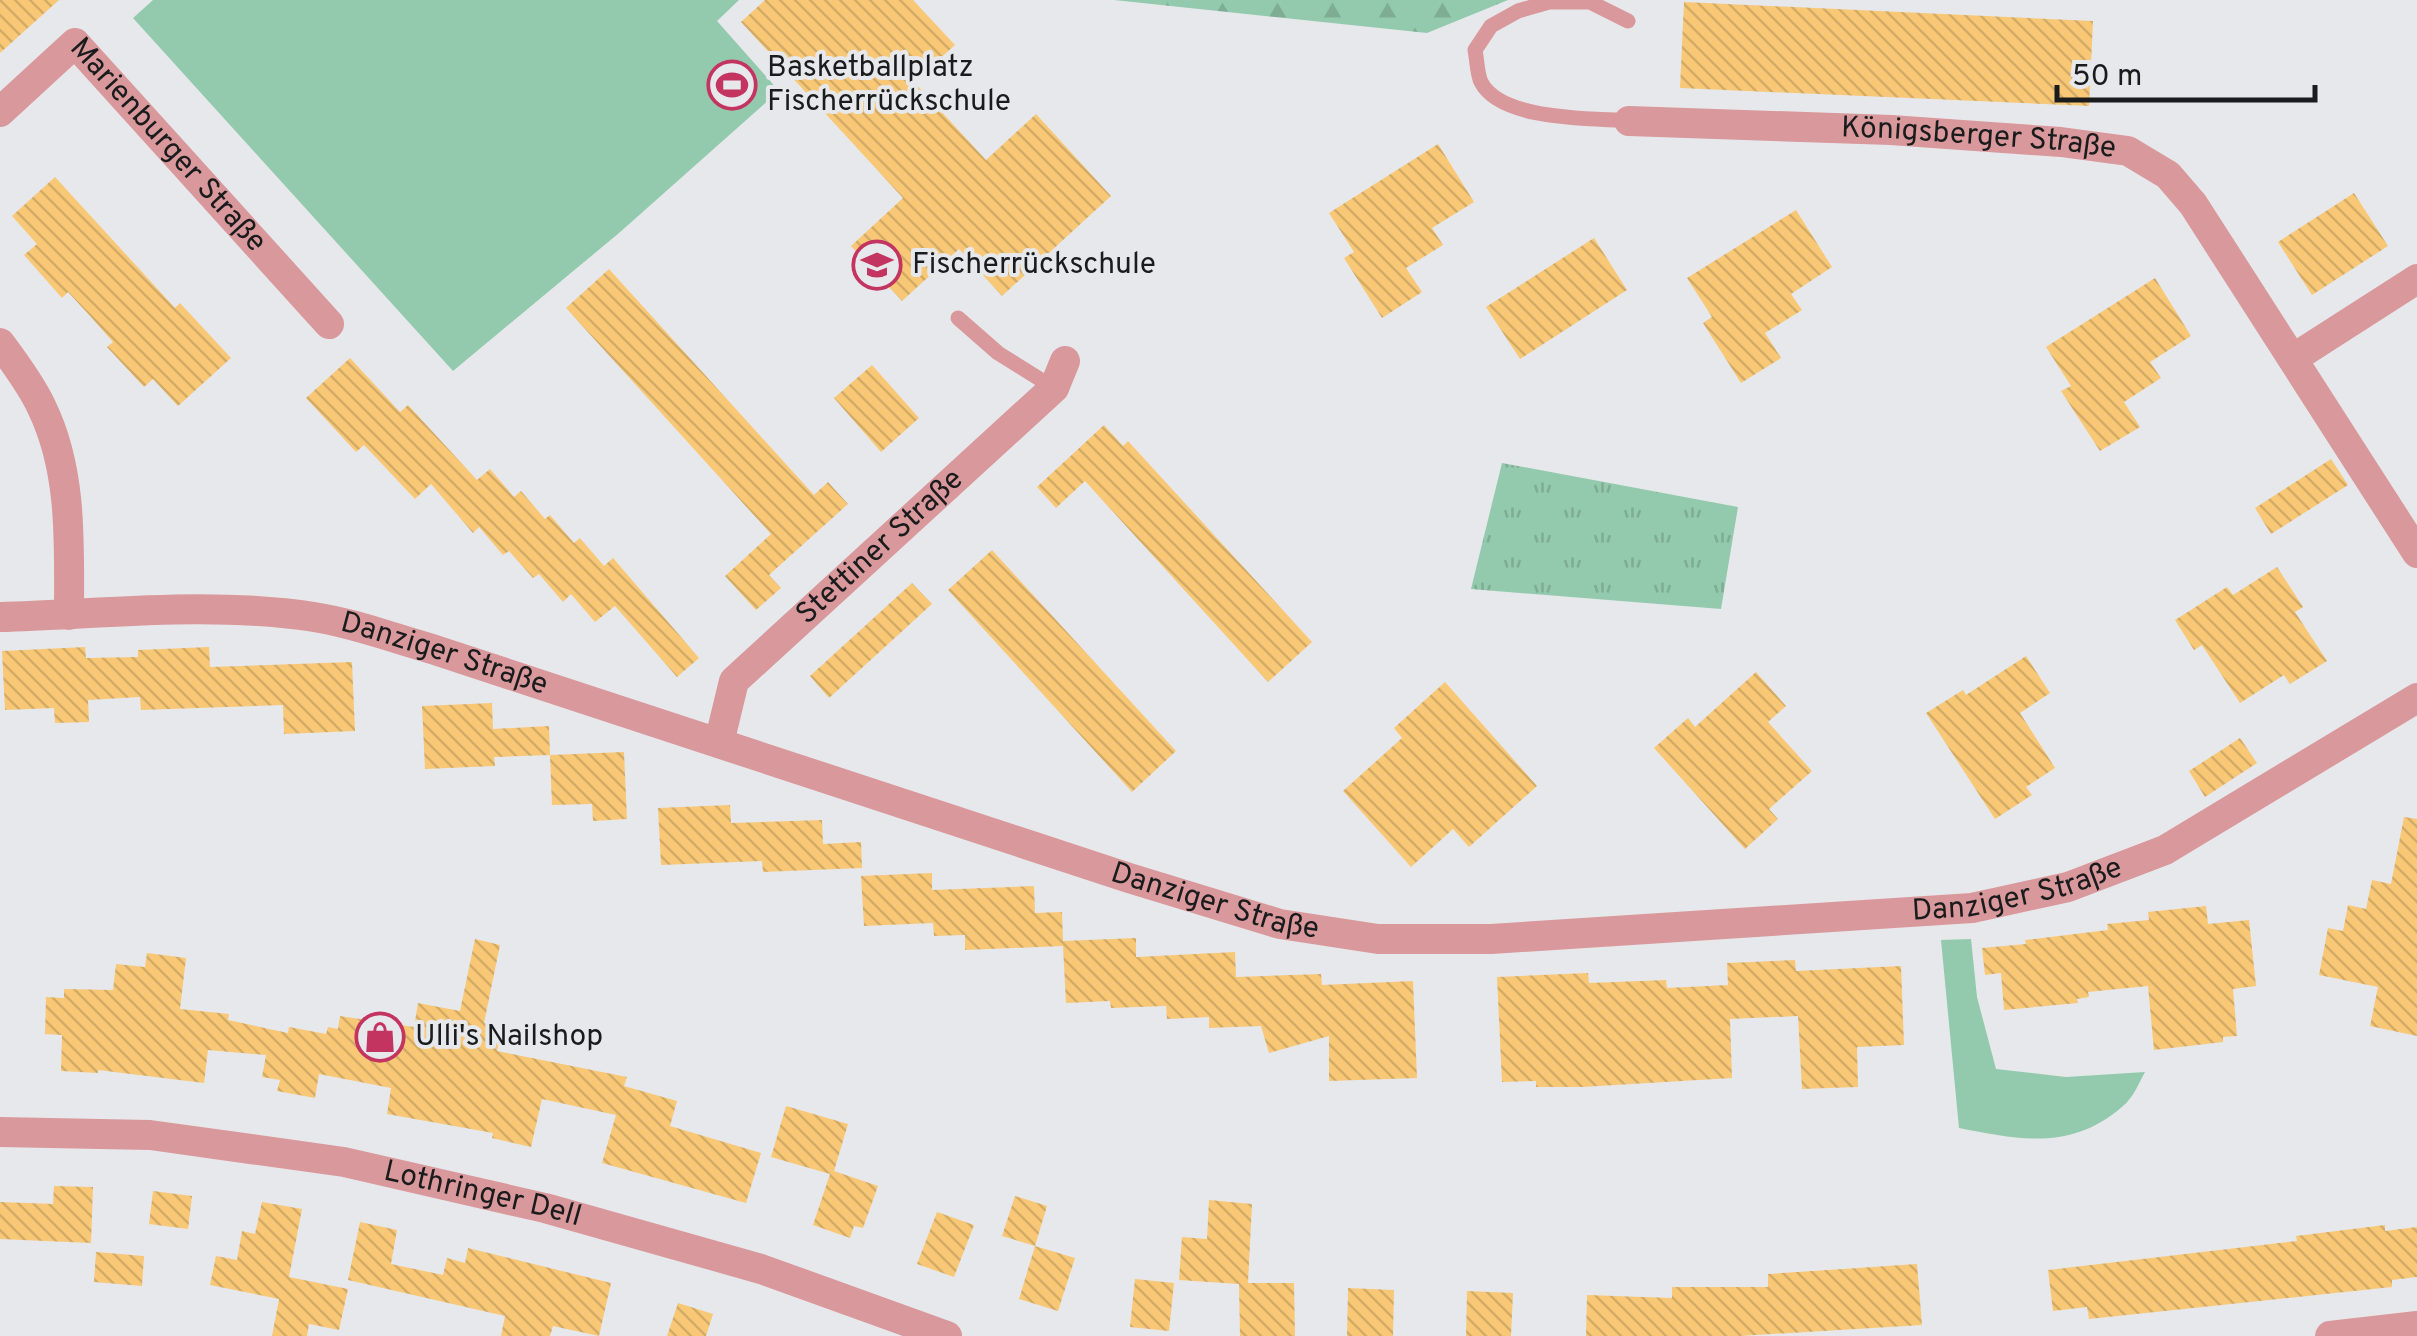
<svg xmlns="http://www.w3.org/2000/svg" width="2417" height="1336" font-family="Overpass,sans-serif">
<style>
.green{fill:#93caad}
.forest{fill:url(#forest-firs)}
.park{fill:url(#park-tufts)}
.building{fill:url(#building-back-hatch)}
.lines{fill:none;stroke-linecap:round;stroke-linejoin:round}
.service{stroke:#d9989b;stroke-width:15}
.minor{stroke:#d9989b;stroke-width:30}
.labels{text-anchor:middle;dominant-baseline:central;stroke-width:8;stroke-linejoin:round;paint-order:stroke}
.poi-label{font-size:30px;fill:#1a1b1c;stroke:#e7e8ec;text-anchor:start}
.street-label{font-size:30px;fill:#1a1b1c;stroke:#e7e8ec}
</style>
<defs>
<pattern id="forest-firs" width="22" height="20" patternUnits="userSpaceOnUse" patternTransform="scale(2.5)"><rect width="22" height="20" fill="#93caad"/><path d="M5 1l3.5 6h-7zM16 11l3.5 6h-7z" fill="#7ead94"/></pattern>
<pattern id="park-tufts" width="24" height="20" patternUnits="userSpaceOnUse" patternTransform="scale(2.5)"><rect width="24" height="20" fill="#93caad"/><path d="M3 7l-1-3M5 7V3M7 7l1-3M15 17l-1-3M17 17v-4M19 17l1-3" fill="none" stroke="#7ead94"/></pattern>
<pattern id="building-back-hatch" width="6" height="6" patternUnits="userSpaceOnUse" patternTransform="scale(2.5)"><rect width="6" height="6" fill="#f8c876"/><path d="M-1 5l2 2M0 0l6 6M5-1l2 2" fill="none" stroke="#d4ab66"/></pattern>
</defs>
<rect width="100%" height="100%" fill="#e7e8ec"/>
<!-- green -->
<g class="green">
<polygon points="153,0 739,0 717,21 779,91 619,233 453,371 133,18"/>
<path d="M1971,939L1977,997L1996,1069L2066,1077L2145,1072C2139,1083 2133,1098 2123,1106C2072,1151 2020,1140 1959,1128L1941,940Z"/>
</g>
<!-- forest -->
<polygon class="forest" points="1114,0 1508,0 1427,33"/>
<!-- park -->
<polygon class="park" points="1502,463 1738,507 1721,609 1471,589"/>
<!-- building -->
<g class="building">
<polygon points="0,0 59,0 0,53"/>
<polygon points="765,0 913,0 955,45 914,82 986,160 1036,114 1111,196 1002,296 959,249 902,301 851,246 903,198 741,22"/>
<polygon points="1684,2 2093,21 2089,106 1680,88"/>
<polygon points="1438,144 1474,202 1432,228 1443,245 1406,268 1422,292 1382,318 1344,258 1354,252 1329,213"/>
<polygon points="55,177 175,308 180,303 231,358 178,406 153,379 144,387 107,347 113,342 91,317 68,292 62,298 24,255 37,244 12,216"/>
<polygon points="2354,193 2388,246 2312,295 2278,242"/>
<polygon points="1796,210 1832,267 1791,294 1802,310 1765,333 1781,358 1741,383 1703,323 1712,317 1687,278"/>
<polygon points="1594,238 1627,290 1520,359 1486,307"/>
<polygon points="609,269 814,495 828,482 848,504 769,575 781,588 756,610 725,576 771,534 566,308"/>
<polygon points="2155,278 2191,336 2150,362 2161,378 2124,402 2140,427 2100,451 2061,391 2071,386 2046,347"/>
<polygon points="350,358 400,412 408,405 477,480 490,469 514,497 521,491 545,519 550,515 574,543 580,538 604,566 613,558 699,658 677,677 615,606 595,622 571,594 563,602 539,574 533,578 509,551 503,555 479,527 473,533 431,484 415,499 364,445 356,452 306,398"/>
<polygon points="872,365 919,418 881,452 834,398"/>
<polygon points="1104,425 1123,446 1128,441 1312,642 1268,682 1085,481 1056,508 1037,487"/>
<polygon points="2331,459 2348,485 2271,534 2255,508"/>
<polygon points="992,550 1176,751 1132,792 948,590"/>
<polygon points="2277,567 2303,607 2295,612 2327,661 2290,684 2284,675 2240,703 2202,645 2194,650 2175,620 2227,587 2233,595"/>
<polygon points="912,583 932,604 829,698 810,676"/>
<polygon points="85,647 86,658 138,657 138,650 209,647 210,667 352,662 355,731 284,734 283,705 141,710 140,697 88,700 89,722 55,723 54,708 5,710 2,651"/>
<polygon points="2026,656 2050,693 2020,713 2055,768 2026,787 2032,795 1995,819 1926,713 1963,690 1966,695"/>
<polygon points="1756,672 1786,706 1768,722 1812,771 1769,809 1778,819 1745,849 1654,748 1688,718 1695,727"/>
<polygon points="1445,682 1537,786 1469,847 1453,829 1411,867 1343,791 1402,738 1394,728"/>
<polygon points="492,703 493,729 549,726 550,755 494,757 495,766 425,769 422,706"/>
<polygon points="2240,738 2257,763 2205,797 2189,771"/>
<polygon points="624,752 627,819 593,821 592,804 552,805 550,755"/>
<polygon points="730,805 731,823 822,820 823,844 861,842 862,868 763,872 762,861 661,865 658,808"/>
<polygon points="2404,817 2417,819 2417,1036 2370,1026 2378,987 2319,975 2328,928 2343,931 2348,905 2366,909 2372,880 2391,884"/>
<polygon points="932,873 932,890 1034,886 1035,913 1062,912 1063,941 1136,938 1136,957 1235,952 1236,977 1321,974 1322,985 1413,981 1417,1078 1329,1081 1329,1036 1269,1053 1261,1026 1209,1028 1209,1017 1167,1019 1166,1006 1111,1008 1110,1001 1066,1003 1063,946 965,950 965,935 934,936 933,923 864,926 861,876"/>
<polygon points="2206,906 2208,924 2249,920 2256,986 2233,989 2237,1036 2223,1037 2223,1042 2154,1050 2148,986 2088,992 2089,997 2077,999 2078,1003 2004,1010 2001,973 1985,975 1982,948 2026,944 2025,940 2108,930 2107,924 2149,920 2148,912"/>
<polygon points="475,939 500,945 484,1023 502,1027 497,1051 627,1077 624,1086 677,1101 670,1126 761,1153 746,1203 602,1163 616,1115 542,1099 531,1147 492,1138 493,1133 387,1114 391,1088 319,1074 315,1098 277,1091 280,1080 262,1077 266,1055 208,1050 204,1083 98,1070 98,1073 61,1071 62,1035 45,1034 46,997 64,998 64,989 113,990 116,964 145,967 147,953 186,958 180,1009 229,1014 228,1020 288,1033 289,1027 326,1034 328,1027 338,1029 340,1016 414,1027 418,1003 460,1011"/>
<polygon points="1795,960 1796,971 1901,966 1904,1045 1857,1047 1858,1087 1802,1089 1798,1016 1730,1019 1732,1078 1582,1087 1536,1087 1536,1081 1502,1082 1497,977 1588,973 1589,983 1666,980 1667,988 1728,985 1727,963"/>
<polygon points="786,1106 848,1124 834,1171 878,1186 863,1228 854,1226 850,1238 813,1225 830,1174 771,1157"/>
<polygon points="54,1186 93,1187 91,1243 0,1239 0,1202 53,1204"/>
<polygon points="153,1191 192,1196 188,1229 149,1224"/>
<polygon points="1015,1196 1047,1206 1035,1246 1002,1236"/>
<polygon points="1209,1200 1252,1204 1248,1283 1294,1283 1295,1336 1240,1336 1239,1284 1179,1280 1182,1237 1207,1239"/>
<polygon points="262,1202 302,1209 289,1277 348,1289 339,1330 309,1324 307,1336 272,1336 279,1299 210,1285 216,1256 237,1260 242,1231 255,1234"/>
<polygon points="937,1212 974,1225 954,1277 917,1264"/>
<polygon points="360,1222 397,1230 391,1264 443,1275 447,1258 465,1263 468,1248 611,1283 599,1336 553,1326 550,1336 501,1336 505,1316 348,1280"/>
<polygon points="2385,1225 2385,1231 2417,1227 2417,1277 2392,1280 2392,1287 2089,1319 2087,1307 2053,1311 2048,1270 2297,1241 2296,1236"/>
<polygon points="1035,1246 1075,1258 1058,1311 1019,1299"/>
<polygon points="96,1252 144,1256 142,1286 94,1282"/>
<polygon points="1917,1264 1922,1325 1739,1336 1586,1336 1587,1295 1672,1298 1672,1287 1768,1287 1768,1274"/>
<polygon points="1135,1279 1174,1283 1169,1331 1130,1327"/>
<polygon points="1348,1288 1394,1290 1393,1336 1347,1336"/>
<polygon points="1467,1291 1513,1293 1511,1336 1466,1336"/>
<polygon points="678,1303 713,1314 706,1336 667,1336"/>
</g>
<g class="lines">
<!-- service -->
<g class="service">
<path d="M1628,21L1590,2H1549L1518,11L1491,26L1475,50C1477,59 1477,74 1481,82C1501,121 1592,118 1629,121"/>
<polyline points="958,318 998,353 1054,388"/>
</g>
<!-- minor -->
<g class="minor">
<path id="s1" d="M0,112L75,43L329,324"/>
<path id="s2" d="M1629,121L1891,130L2061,142L2128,151L2168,175L2193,204L2417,553"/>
<path d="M0,343C15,363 32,386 42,408C73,472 69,546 69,615"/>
<polyline points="2294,358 2417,279"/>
<path id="s3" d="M0,617C104,614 210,601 314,617C353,623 393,638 432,649L1129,878L1280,924L1378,939H1491L1972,908L2068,887L2165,850L2417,698"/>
<path id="s4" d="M719,743L734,681L1054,388L1065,361"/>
<path id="s5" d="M0,1132L150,1135L344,1162L545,1208L761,1269L947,1336"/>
<polyline points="2330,1336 2417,1326"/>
</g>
</g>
<!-- icons -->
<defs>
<g id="stadium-ring" transform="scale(2.5)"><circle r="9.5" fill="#e7e8ec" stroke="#c33560" stroke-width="1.5"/><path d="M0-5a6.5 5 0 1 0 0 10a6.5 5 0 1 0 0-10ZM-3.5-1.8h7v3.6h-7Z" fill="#c33560"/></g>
<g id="school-ring" transform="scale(2.5)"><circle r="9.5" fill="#e7e8ec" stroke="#c33560" stroke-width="1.5"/><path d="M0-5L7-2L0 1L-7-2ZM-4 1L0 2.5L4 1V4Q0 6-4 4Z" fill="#c33560"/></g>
<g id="shop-ring" transform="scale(2.5)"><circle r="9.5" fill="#e7e8ec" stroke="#c33560" stroke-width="1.5"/><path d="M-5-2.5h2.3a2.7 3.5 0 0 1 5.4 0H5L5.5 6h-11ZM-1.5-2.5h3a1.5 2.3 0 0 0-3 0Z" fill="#c33560"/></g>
</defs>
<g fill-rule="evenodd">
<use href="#stadium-ring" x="732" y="85"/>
<use href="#school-ring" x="877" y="265"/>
<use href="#shop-ring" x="380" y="1037"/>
</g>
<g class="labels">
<!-- poi labels -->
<g class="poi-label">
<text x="767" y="68">Basketballplatz<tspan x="767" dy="34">Fischerrückschule</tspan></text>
<text x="912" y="265">Fischerrückschule</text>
<text x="415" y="1037">Ulli's Nailshop</text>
</g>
<!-- street labels -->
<g class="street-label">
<text stroke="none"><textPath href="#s2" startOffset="350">Königsberger Straße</textPath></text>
<text stroke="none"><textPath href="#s1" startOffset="240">Marienburger Straße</textPath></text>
<text stroke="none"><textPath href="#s4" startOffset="262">Stettiner Straße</textPath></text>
<text stroke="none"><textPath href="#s3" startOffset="450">Danziger Straße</textPath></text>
<text stroke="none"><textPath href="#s3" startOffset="2070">Danziger Straße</textPath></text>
<text stroke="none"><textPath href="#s3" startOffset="1260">Danziger Straße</textPath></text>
<text stroke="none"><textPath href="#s5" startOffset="488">Lothringer Dell</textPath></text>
</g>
</g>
<!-- scale -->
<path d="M2057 85v15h258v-15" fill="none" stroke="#1a1b1c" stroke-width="5"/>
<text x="2072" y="85" font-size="30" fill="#1a1b1c" stroke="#e7e8ec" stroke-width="8" paint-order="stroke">50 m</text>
</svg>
